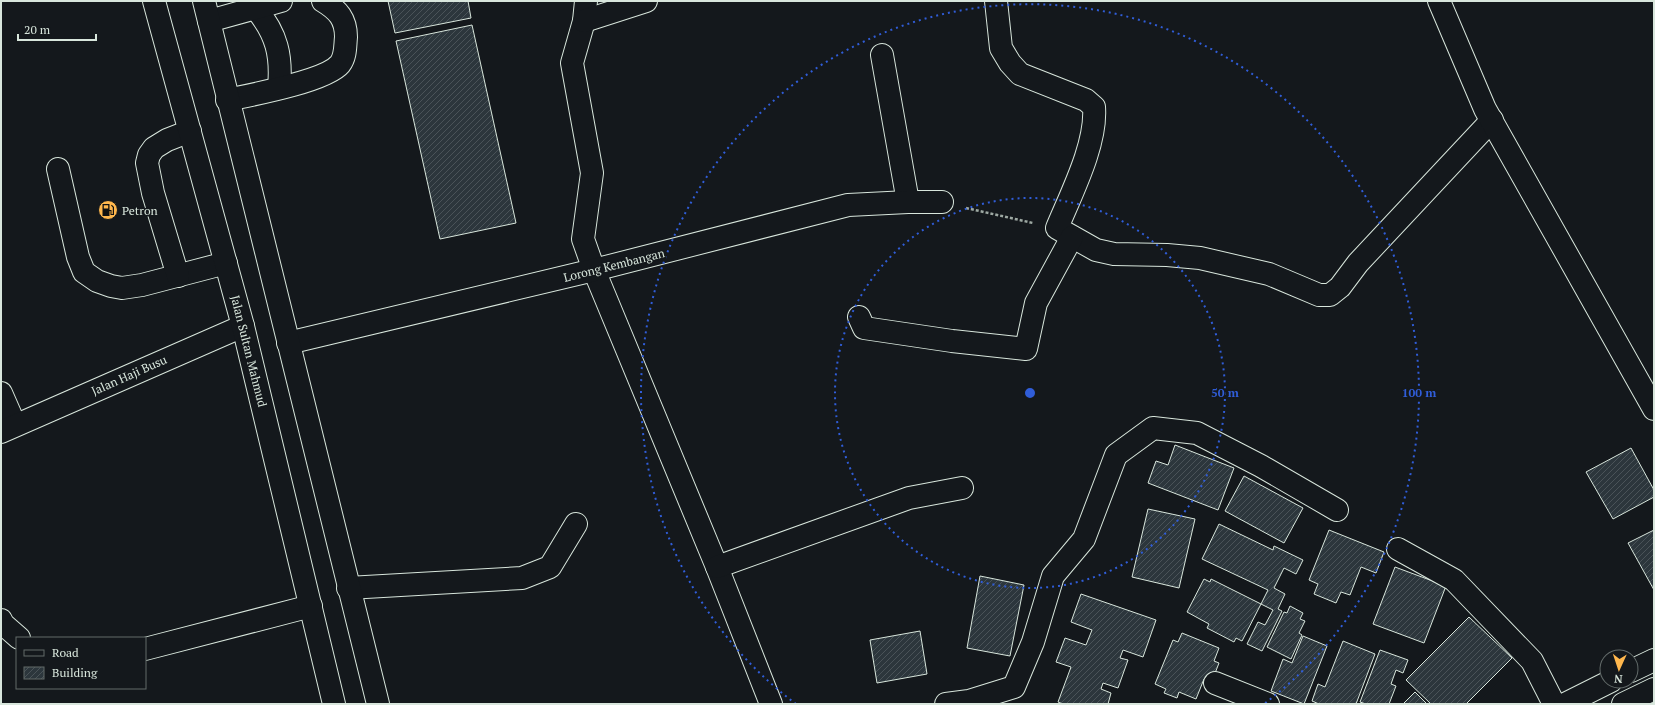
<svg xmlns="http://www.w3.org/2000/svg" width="1655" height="705" font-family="'PT Serif',serif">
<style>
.building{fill:url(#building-hatch);stroke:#d8e6dc}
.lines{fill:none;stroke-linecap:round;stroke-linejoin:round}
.minor-casing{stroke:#d8e6dc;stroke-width:24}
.highway-casing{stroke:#d8e6dc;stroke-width:24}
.path{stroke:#9da8a2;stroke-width:2.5;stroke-dasharray:3 2;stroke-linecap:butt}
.minor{stroke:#14181c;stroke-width:22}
.highway{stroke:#14181c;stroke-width:22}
.ring{fill:none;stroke:#305dd8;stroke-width:2;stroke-dasharray:2 4}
.labels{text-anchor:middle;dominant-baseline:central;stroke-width:3;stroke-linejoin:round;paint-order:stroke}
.poi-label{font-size:12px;fill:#d8e6dc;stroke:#14181c;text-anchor:start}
.street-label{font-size:12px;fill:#d8e6dc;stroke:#14181c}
.centre{fill:#305dd8;stroke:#14181c;stroke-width:2}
.ring-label{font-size:12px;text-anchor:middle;font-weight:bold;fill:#305dd8;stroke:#14181c;stroke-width:3;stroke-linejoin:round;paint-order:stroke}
</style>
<defs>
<pattern id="building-hatch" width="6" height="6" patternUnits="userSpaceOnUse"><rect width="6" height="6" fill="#2c363c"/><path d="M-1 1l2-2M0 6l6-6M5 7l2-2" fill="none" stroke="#4a5358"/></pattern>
</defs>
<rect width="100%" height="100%" fill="#14181c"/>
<!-- building -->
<g class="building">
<polygon points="388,1 468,1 471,18 395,33"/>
<polygon points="472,25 516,223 440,239 396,41"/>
<polygon points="1175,445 1234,468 1218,510 1148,483 1156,461 1168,465"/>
<polygon points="1631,448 1654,490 1654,497 1613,519 1586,472"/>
<polygon points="1244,476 1303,508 1284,543 1225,511"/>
<polygon points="1148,509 1195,519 1179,588 1132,577"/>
<polygon points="1219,524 1273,550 1274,546 1303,560 1296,574 1284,568 1274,588 1285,594 1278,609 1282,611 1262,651 1247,644 1258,622 1265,625 1273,610 1261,604 1268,590 1202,559"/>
<polygon points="1329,530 1384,552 1376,573 1361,567 1350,595 1341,592 1336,603 1314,594 1318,584 1309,580"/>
<polygon points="1654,530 1654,590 1628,543"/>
<polygon points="1395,567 1446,586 1424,643 1373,624"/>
<polygon points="980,576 1024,585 1010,656 967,648"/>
<polygon points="1204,579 1210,582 1211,579 1261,604 1242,641 1236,638 1234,642 1207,628 1209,624 1187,612"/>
<polygon points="1081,594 1156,620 1143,657 1123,650 1120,658 1128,660 1118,688 1103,683 1101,689 1111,693 1108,704 1063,704 1058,702 1071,667 1056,662 1065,638 1086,645 1092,630 1071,622"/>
<polygon points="1290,606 1303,613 1300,619 1305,621 1299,633 1302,635 1291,659 1267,647 1284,612 1287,613"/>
<polygon points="1469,617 1512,658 1466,704 1431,704 1406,680"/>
<polygon points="920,631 927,674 877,683 870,640"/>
<polygon points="1182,633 1219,648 1214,661 1219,663 1212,681 1204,679 1196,699 1179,692 1177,698 1164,693 1166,689 1155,684 1173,640 1178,642"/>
<polygon points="1303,636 1327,646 1304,704 1271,691 1283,659 1292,663"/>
<polygon points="1343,641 1375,654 1356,704 1319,704 1312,701 1318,684 1325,687"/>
<polygon points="1380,650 1408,660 1403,673 1396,670 1391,684 1396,686 1389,704 1366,704 1360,702"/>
<polygon points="1415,692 1427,704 1403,704"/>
</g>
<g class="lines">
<!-- minor casing -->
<g class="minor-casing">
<g id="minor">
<polyline points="586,1 584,21 572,63 592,173 583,239 594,270 717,567 771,704"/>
<path d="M996,1L1001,48L1010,63L1020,74L1086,100L1094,107C1097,144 1071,194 1057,228L1096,250L1114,254L1167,255L1200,258L1269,274L1319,295H1330L1340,287L1358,263L1492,120"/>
<polyline points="1439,1 1485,109 1654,409"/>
<path d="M256,9C277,34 282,56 279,88"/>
<polyline points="209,21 281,1"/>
<polyline points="584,21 646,1"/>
<polyline points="882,55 908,202"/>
<path d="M227,100C251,95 326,81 340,64C346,56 345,46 346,37C346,19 338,10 323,1"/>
<polyline points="58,169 78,257 84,272 97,281 111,286 122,288 142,285 226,263"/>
<polyline points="178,276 153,193 147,163 149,155 154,148 167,140 190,131"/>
<polyline points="859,317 864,328 952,341 1026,349 1036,303 1072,237"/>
<polyline points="288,343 594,270 848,205 908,202 942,202"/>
<polyline points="1,393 15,425"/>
<polyline points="1,432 243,326"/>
<polyline points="1398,549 1454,580 1532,661 1554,704"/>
<polyline points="717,567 909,498 962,488"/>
<polyline points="348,588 522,578 550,567 576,524"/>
<polyline points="1,620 3,624 19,638"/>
<polyline points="145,649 311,606"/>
<polyline points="1215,683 1268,704"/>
<polyline points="946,704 969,701 1014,687 1033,642 1053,576 1084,539 1116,455 1153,428 1197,433 1261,466 1337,510"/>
</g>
</g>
<!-- highway casing -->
<g class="highway-casing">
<g id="highway">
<polyline points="154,1 243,326 334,704"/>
<polyline points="204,1 378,704"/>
<polyline points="1631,671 1654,660"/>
<polyline points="1565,704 1611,681"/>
<polyline points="1623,704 1654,689"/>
</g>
</g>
<!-- path -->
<polyline class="path" points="966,208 1033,223"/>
<!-- minor -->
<use href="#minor" class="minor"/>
<!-- highway -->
<use href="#highway" class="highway"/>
</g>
<!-- distance rings -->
<g class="ring">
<circle cx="1030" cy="393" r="195"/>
<path d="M796 704A389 389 0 1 1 1264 704"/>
</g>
<!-- icons -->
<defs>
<g id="fuel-disc" transform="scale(1)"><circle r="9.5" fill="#ffb74d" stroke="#14181c"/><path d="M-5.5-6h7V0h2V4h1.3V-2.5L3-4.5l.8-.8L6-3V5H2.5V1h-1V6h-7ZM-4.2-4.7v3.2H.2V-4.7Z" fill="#111"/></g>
</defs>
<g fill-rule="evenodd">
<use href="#fuel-disc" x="108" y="210"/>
</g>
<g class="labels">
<!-- poi labels -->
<g class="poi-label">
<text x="122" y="210">Petron</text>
</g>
<!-- street labels -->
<g class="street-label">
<text transform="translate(614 265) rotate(-14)">Lorong Kembangan</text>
<text transform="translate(249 351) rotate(76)">Jalan Sultan Mahmud</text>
<text transform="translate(129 375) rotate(-24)">Jalan Haji Busu</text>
</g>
</g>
<circle cx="1030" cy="393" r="6" class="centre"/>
<g class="ring-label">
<text x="1225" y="397">50 m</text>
<text x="1419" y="397">100 m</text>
</g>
<!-- border -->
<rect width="1655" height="705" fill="none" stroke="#d8e6dc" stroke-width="4"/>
<!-- legend -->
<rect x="16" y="637" width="130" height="52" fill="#14181c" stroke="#626a69"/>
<rect x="24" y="650" width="20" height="6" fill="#14181c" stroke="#626a69"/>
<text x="52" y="657" font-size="12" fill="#d8e6dc">Road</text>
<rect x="24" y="667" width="20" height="12" fill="url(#building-hatch)" stroke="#626a69"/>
<text x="52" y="677" font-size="12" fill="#d8e6dc">Building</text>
<!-- north arrow -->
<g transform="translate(1619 669) rotate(183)"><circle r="19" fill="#14181c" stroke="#626a69"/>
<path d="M0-3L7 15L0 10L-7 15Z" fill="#ffb74d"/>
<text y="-6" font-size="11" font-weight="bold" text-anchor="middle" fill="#d8e6dc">N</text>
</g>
<!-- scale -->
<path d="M18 34v6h78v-6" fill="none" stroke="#d8e6dc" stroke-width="2"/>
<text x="24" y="34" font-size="12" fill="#d8e6dc" stroke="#14181c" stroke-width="3" paint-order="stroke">20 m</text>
</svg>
